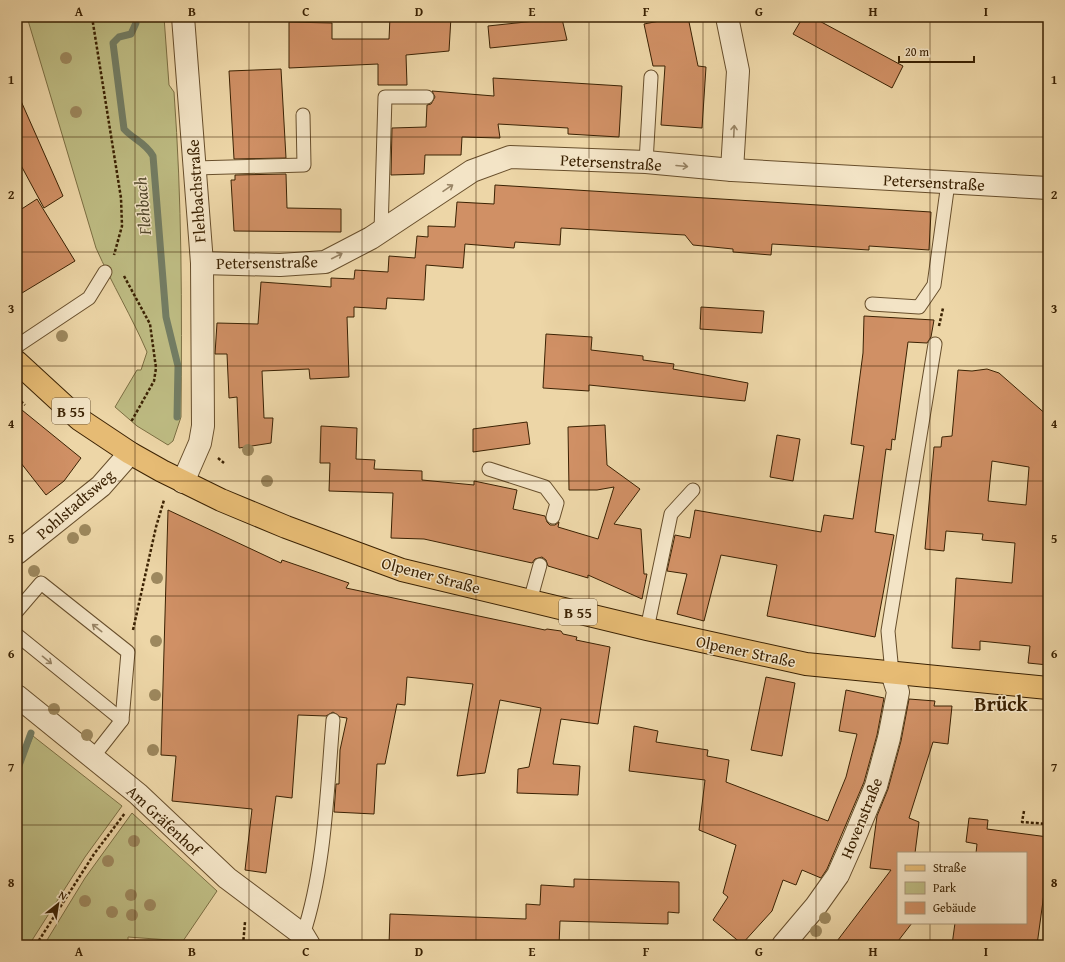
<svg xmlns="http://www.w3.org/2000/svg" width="1065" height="962" font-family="'Gentium Book Plus',serif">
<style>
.green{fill:#bebc83;stroke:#7c6f43}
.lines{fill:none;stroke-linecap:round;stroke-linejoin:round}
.stream{stroke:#737d64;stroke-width:7}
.building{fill:#d09065;stroke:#3b2203;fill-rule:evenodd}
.lane-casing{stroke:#684f2c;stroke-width:15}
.street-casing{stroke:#684f2c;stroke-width:24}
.primary-casing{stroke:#3b2203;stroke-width:24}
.path{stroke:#3b2203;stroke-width:2.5;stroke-dasharray:3 2;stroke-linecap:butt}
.lane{stroke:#f3e4c6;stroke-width:13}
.street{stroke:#f3e4c6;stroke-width:22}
.primary{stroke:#e6bb74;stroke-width:22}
.tree{fill:#9d885e}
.oneway{stroke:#978364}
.grid{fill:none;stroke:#3b2203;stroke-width:1;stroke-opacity:0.55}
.labels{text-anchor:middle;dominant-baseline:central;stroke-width:3;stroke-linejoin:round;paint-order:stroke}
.shield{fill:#f3e4c6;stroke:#725c3e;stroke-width:1}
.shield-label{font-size:15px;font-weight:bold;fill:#3b2203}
.street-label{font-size:16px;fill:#3b2203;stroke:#f3e4c6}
.water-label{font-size:17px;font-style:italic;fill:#52482c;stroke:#f3e4c6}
.district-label{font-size:20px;font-weight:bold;fill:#3b2203;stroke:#f3e4c6}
.neatline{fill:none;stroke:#3b2203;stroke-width:1.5}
.grid-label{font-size:13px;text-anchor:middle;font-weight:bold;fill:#3b2203}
</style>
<rect width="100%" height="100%" fill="#edd6a7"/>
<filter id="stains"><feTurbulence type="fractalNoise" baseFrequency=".005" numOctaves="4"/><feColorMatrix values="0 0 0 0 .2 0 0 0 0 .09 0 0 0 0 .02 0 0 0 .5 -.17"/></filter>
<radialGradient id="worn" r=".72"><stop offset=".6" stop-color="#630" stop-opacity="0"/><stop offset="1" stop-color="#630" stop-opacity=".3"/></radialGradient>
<!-- green -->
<g class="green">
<path d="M27,17H164L169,85L174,92C182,200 182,308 181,417L173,441L168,445L137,426L115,407L137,370H141L147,352C132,317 112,284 96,248Z"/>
<polygon points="33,736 122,806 85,857 29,945 17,945 17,775"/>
<polygon points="132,813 217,891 183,941 128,937 128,945 44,945 85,878"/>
</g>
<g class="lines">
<!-- stream -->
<g class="stream">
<path d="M135,17L136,23L131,34L119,37L113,43L124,129C134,140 145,142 153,156L166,317L178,366L177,417"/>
<polyline points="17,771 31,733"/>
</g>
</g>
<!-- building -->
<g class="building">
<polygon points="390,17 451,17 449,51 406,55 407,85 378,85 378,64 289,68 289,22 332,23 332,39 389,39"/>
<polygon points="680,17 688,17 698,66 706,67 702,128 661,125 665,66 653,66 644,24"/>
<polygon points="803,17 812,17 903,66 892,88 793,34"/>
<polygon points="554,19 562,19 567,40 490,48 488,26"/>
<polygon points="281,69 286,158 234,159 229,71"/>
<polygon points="493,78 622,86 619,137 568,134 568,128 498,124 500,138 462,137 461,155 425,155 424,174 391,175 392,128 426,127 427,105 431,104 435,97 432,91 494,96"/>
<polygon points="17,92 63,196 44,208 17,158"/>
<polygon points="286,174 287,208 341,209 341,232 234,231 231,180 235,180 235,175"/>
<polygon points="495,185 931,212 929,250 869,246 869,250 772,244 771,255 733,252 733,249 693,245 685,235 561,228 560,245 515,242 514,248 465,244 463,268 426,265 424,300 387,298 386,309 354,307 354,317 347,317 349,377 310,379 309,369 262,371 264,418 273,418 271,443 239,448 237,397 229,398 227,354 215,354 217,323 258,324 261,282 331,287 331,278 354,279 355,270 388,272 389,256 415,258 417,236 428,237 428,226 455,227 457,202 494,204"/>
<polygon points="37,199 75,261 17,296 17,212"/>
<polygon points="701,307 764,311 762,333 700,329"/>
<polygon points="864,316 934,320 931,337 927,343 908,342 895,440 892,439 891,450 886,449 875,532 894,535 875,637 767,616 777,565 721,555 704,621 677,614 687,574 667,571 675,535 690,538 695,510 821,532 824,515 853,519 864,446 851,444 863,353"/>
<polygon points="546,334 592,337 591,350 643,356 643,360 674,364 673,369 748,383 745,401 589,385 589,391 543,388"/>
<path d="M987,369L999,373L1048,416V665L1028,663L1030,646L980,641V650L952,648L956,578L1012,583L1015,543L982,540L983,534L946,531L944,551L925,549L934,447H941L942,437L952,436L958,370L972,371ZM992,461L1029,467L1026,505L988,501Z"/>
<polygon points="17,406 81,458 64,481 46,495 17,458"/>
<polygon points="527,422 530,444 473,452 473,429"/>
<polygon points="605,425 607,465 640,489 614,524 641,529 644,574 647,574 642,599 588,575 588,578 548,566 546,560 542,557 535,559 532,563 424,539 391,538 393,493 329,491 330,463 320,463 321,426 357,428 356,459 375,460 374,469 422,471 422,480 474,485 474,481 517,490 513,509 545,516 547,522 550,525 555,525 559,522 558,527 598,539 614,487 597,490 569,490 568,427"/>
<polygon points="777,435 800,439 793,481 770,477"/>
<polygon points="168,510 281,563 282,560 349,583 346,588 545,630 547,629 561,631 563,634 577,637 576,640 610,647 598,724 561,719 553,764 580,766 578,795 517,793 518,769 529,767 541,708 500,700 485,773 457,776 473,684 407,677 405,705 397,704 385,764 377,764 374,814 334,812 336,784 339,784 340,750 347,718 340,717 333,712 326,716 298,715 292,798 276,796 266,873 245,870 252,809 172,801 176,756 161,755"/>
<polygon points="766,677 795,683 782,756 751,750"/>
<polygon points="846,690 884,698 877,735 864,782 827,869 821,878 802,870 796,885 783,880 772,911 742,944 713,920 728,897 723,893 736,845 699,830 705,780 629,771 634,726 658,731 656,742 708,750 707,756 729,760 726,782 828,821 846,777 857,734 839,731"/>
<polygon points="909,699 935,701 934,706 952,706 948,744 933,742 909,818 919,822 915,853 898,853 898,923 912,923 895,945 834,945 891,870 870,868 877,816 888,789 901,741"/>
<polygon points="969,818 988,820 987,829 1048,837 1048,864 1037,945 952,945 955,923 1026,923 1026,853 976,853 977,844 966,842"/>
<polygon points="574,879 679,882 679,913 668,912 668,924 560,921 559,945 389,945 390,914 526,919 526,904 540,905 541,885 574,887"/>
</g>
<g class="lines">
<!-- lane casing -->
<g class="lane-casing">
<g id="lane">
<polyline points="646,162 651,77"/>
<polyline points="195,168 304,165 303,115"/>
<polyline points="381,231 385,97 427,97"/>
<polyline points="872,304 919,307 934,285 948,183"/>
<polyline points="17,346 89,298 105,272"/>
<polyline points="489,469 545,487 557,503 553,517"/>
<polyline points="530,601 540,565"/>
<polyline points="17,611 41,583 128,652 122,720 93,757"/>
<polyline points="647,629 671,514 693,490"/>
<polyline points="17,635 122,720"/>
<polyline points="892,673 888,631 935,344"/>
<path d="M303,935C325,869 327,790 333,720"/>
</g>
</g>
<!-- street casing -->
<g class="street-casing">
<g id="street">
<polyline points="183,17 202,263 203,426 200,443 183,482"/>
<polyline points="727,17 738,71 732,170"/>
<polyline points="202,263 280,265 325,262 371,238 472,171 510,157 646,162 732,170 1048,188"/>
<polyline points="17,553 101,486 130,453"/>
<polyline points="17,696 138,794 227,878 303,935 309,945"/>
<polyline points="783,945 816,906 838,875 853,841 876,786 889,738 898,692 892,673"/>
</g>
</g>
<!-- primary casing -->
<g class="primary-casing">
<polyline id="primary" points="17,362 79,419 130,453 162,471 221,500 286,527 402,570 647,629 806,664 1048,688"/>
</g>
<!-- path -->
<g class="path">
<polyline points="92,17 121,198 122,226 114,255"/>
<polyline points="124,276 150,324 156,368 154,381 131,422"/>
<polyline points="939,326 943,308"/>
<polyline points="17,398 25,405"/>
<polyline points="218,458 224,463"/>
<polyline points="133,630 156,527 164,500"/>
<polyline points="1024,811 1022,822 1048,824"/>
<polyline points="36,945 94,854 125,813"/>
<polyline points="243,945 245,922"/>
</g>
<!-- lane -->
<use href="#lane" class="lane"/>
<!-- street -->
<use href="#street" class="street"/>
<!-- primary -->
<use href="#primary" class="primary"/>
</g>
<!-- trees -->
<g class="tree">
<circle cx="66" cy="58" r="6"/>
<circle cx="76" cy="112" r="6"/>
<circle cx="62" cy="336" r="6"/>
<circle cx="248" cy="450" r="6"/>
<circle cx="267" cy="481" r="6"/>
<circle cx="85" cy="530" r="6"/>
<circle cx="73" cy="538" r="6"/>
<circle cx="34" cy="571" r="6"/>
<circle cx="157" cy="578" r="6"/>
<circle cx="156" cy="641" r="6"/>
<circle cx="155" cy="695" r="6"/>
<circle cx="54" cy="709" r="6"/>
<circle cx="87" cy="735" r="6"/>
<circle cx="153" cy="750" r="6"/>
<circle cx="134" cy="841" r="6"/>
<circle cx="108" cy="861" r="6"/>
<circle cx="131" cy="895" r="6"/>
<circle cx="85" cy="901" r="6"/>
<circle cx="150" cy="905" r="6"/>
<circle cx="112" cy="912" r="6"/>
<circle cx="132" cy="915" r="6"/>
<circle cx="825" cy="918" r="6"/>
<circle cx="816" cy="931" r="6"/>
</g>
<!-- one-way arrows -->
<defs><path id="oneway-shaft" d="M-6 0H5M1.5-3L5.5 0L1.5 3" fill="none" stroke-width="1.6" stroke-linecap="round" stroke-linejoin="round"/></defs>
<g class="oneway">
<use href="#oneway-shaft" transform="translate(734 131) rotate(-87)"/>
<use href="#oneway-shaft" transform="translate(682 166) rotate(5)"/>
<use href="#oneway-shaft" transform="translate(448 188) rotate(-34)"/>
<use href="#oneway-shaft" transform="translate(337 256) rotate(-27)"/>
<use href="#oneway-shaft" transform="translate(97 628) rotate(-142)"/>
<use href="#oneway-shaft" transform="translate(47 660) rotate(39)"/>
</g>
<!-- grid -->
<path class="grid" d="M135,17V945M249,17V945M362,17V945M476,17V945M589,17V945M703,17V945M816,17V945M930,17V853M17,137H1048M17,252H1048M17,366H1048M17,481H1048M17,596H1048M17,710H1048M17,825H1048M930,923V945"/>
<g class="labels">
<!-- shield labels -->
<g class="shield">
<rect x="52" y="398" width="38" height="26" rx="3"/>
<rect x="559" y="599" width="38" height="26" rx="3"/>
</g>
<g class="shield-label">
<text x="71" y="411">B 55</text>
<text x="578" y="612">B 55</text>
</g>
<!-- street labels -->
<g class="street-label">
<text transform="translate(611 162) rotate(3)">Petersenstraße</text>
<text transform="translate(934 182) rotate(3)">Petersenstraße</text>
<text transform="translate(196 191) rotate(-94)">Flehbachstraße</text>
<text transform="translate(267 262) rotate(-1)">Petersenstraße</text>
<text transform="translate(75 504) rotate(-41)">Pohlstadtsweg</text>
<text transform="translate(431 575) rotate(15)">Olpener Straße</text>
<text transform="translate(746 651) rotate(12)">Olpener Straße</text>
<text transform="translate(861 818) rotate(-68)">Hovenstraße</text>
<text transform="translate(164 820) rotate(43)">Am Gräfenhof</text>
</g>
<!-- water labels -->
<g class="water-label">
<text transform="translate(142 206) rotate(-95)">Flehbach</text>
</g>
<!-- district labels -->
<g class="district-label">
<text x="1001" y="703">Brück</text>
</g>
</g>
<!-- margin -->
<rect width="1065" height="962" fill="none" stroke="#edd6a7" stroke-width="44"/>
<!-- legend -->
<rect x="897" y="852" width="130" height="72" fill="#f3e4c6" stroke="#a99678"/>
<rect x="905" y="865" width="20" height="6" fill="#e6bb74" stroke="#a99678"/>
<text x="933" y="872" font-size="12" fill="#3b2203">Straße</text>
<rect x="905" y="882" width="20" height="12" fill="#bebc83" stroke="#a99678"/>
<text x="933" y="892" font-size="12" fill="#3b2203">Park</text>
<rect x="905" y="902" width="20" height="12" fill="#d09065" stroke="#a99678"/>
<text x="933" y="912" font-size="12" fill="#3b2203">Gebäude</text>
<!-- north arrow -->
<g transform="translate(58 904) rotate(30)" stroke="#f3e4c6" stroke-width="3" paint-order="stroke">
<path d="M0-3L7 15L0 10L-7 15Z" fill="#3b2203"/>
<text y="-6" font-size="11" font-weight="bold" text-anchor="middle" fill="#3b2203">N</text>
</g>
<!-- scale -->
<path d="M899 56v6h75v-6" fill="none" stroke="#3b2203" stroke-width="2"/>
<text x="905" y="56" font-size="12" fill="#3b2203" stroke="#f3e4c6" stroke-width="3" paint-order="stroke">20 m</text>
<rect x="22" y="22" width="1021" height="918" class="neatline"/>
<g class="grid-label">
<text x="79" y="16">A</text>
<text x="192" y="16">B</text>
<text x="306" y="16">C</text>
<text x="419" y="16">D</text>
<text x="532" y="16">E</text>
<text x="646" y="16">F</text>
<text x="759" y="16">G</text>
<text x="873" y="16">H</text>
<text x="986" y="16">I</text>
<text x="11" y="84">1</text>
<text x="1054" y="84">1</text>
<text x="11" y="199">2</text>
<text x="1054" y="199">2</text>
<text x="11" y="313">3</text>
<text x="1054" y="313">3</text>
<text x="11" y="428">4</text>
<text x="1054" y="428">4</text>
<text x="11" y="543">5</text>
<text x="1054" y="543">5</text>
<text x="11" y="658">6</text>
<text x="1054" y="658">6</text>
<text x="11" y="772">7</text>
<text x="1054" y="772">7</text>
<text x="11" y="887">8</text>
<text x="1054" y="887">8</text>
<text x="79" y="956">A</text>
<text x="192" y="956">B</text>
<text x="306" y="956">C</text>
<text x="419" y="956">D</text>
<text x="532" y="956">E</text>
<text x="646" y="956">F</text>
<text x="759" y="956">G</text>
<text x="873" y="956">H</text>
<text x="986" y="956">I</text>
</g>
<rect width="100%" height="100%" filter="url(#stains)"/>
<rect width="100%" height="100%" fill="url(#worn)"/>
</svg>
